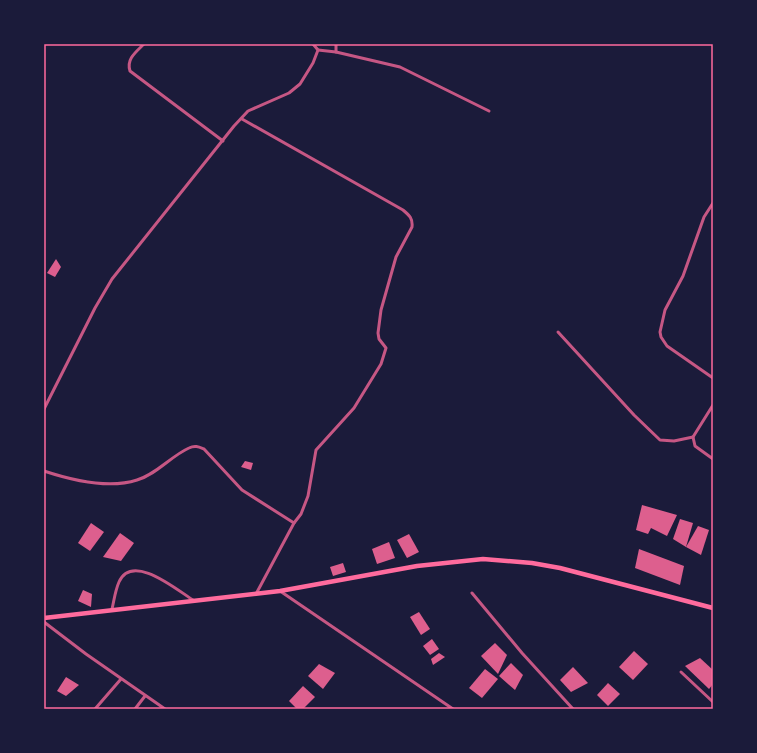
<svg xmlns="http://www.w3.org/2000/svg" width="757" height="753" font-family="Manrope,sans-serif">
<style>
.building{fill:#dd5f8e}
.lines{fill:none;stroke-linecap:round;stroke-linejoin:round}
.minor{stroke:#c65784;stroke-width:3}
.secondary{stroke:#ff6b9d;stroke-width:4.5}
.neatline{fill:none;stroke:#ff6b9d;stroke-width:1.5}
</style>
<rect width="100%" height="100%" fill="#1b1b3a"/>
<!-- building -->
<g class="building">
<polygon points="56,259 61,267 55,277 47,273"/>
<polygon points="245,461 253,463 251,470 241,467"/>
<polygon points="642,505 677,515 667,536 651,528 648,534 636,530"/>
<polygon points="680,519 693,523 686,547 673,539"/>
<polygon points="91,523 104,532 90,551 78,543"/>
<polygon points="698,526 709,530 701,555 686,547"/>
<polygon points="120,533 134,543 121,561 103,557"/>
<polygon points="409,534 419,552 407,558 397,540"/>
<polygon points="389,542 395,558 377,564 372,549"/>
<polygon points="639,549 684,566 680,585 635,568"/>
<polygon points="343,563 346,572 333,576 330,567"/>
<polygon points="83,590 92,594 91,607 78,601"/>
<polygon points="419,612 430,629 421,635 410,617"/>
<polygon points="432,639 439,649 430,655 423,646"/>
<polygon points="495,643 507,655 498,674 481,656"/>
<polygon points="634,651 648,664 633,680 619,667"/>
<polygon points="439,653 445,657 433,665 431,659"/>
<polygon points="700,658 713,670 713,684 709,689 685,666"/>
<polygon points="511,663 523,675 515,690 499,676"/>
<polygon points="319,664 335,673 323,689 308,676"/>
<polygon points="573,667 588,683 571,692 560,680"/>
<polygon points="485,669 498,679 482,698 469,688"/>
<polygon points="66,677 79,685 66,696 57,691"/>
<polygon points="608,683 620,694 608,706 597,695"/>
<polygon points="303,686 315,697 303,709 297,709 289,701"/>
</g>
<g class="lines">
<!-- minor -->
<g class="minor">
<path d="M144,44C136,52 126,59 130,71L223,141"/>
<polyline points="336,44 336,52"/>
<polyline points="318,50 336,52 400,67 489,111"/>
<path d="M242,119L403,210C409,215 413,218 412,227L396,257L381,310L378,333L379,339L386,348L381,364L354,408L316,450L308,496L301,514L294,523L256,594"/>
<polyline points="713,203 704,217 683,276 665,310 660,332 661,337 667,346 713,378"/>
<polyline points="558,332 634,415 660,440 674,441 693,437"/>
<polyline points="713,405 693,437 695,446 713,459"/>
<polyline points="44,409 95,308 112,279 234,126 248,111 289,93 300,84 313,63 318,50 313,44"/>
<path d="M44,471C71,480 109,489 137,480C157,474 171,456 189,448C195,445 199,447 204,449L242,490L294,523"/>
<polyline points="280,591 453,709"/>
<polyline points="472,593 522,653 573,709"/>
<path d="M112,609C114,601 115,591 119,582C132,552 177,590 193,600"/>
<polyline points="44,622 86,654 165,709"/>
<polyline points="681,672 713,702"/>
<polyline points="95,709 121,679"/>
<polyline points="135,709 145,696"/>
</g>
<!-- secondary -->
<polyline class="secondary" points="44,618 280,591 417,566 483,559 532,563 560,568 713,608"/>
</g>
<!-- border -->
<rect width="757" height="753" fill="none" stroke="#1b1b3a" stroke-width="90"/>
<rect x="45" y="45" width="667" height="663" class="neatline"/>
</svg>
